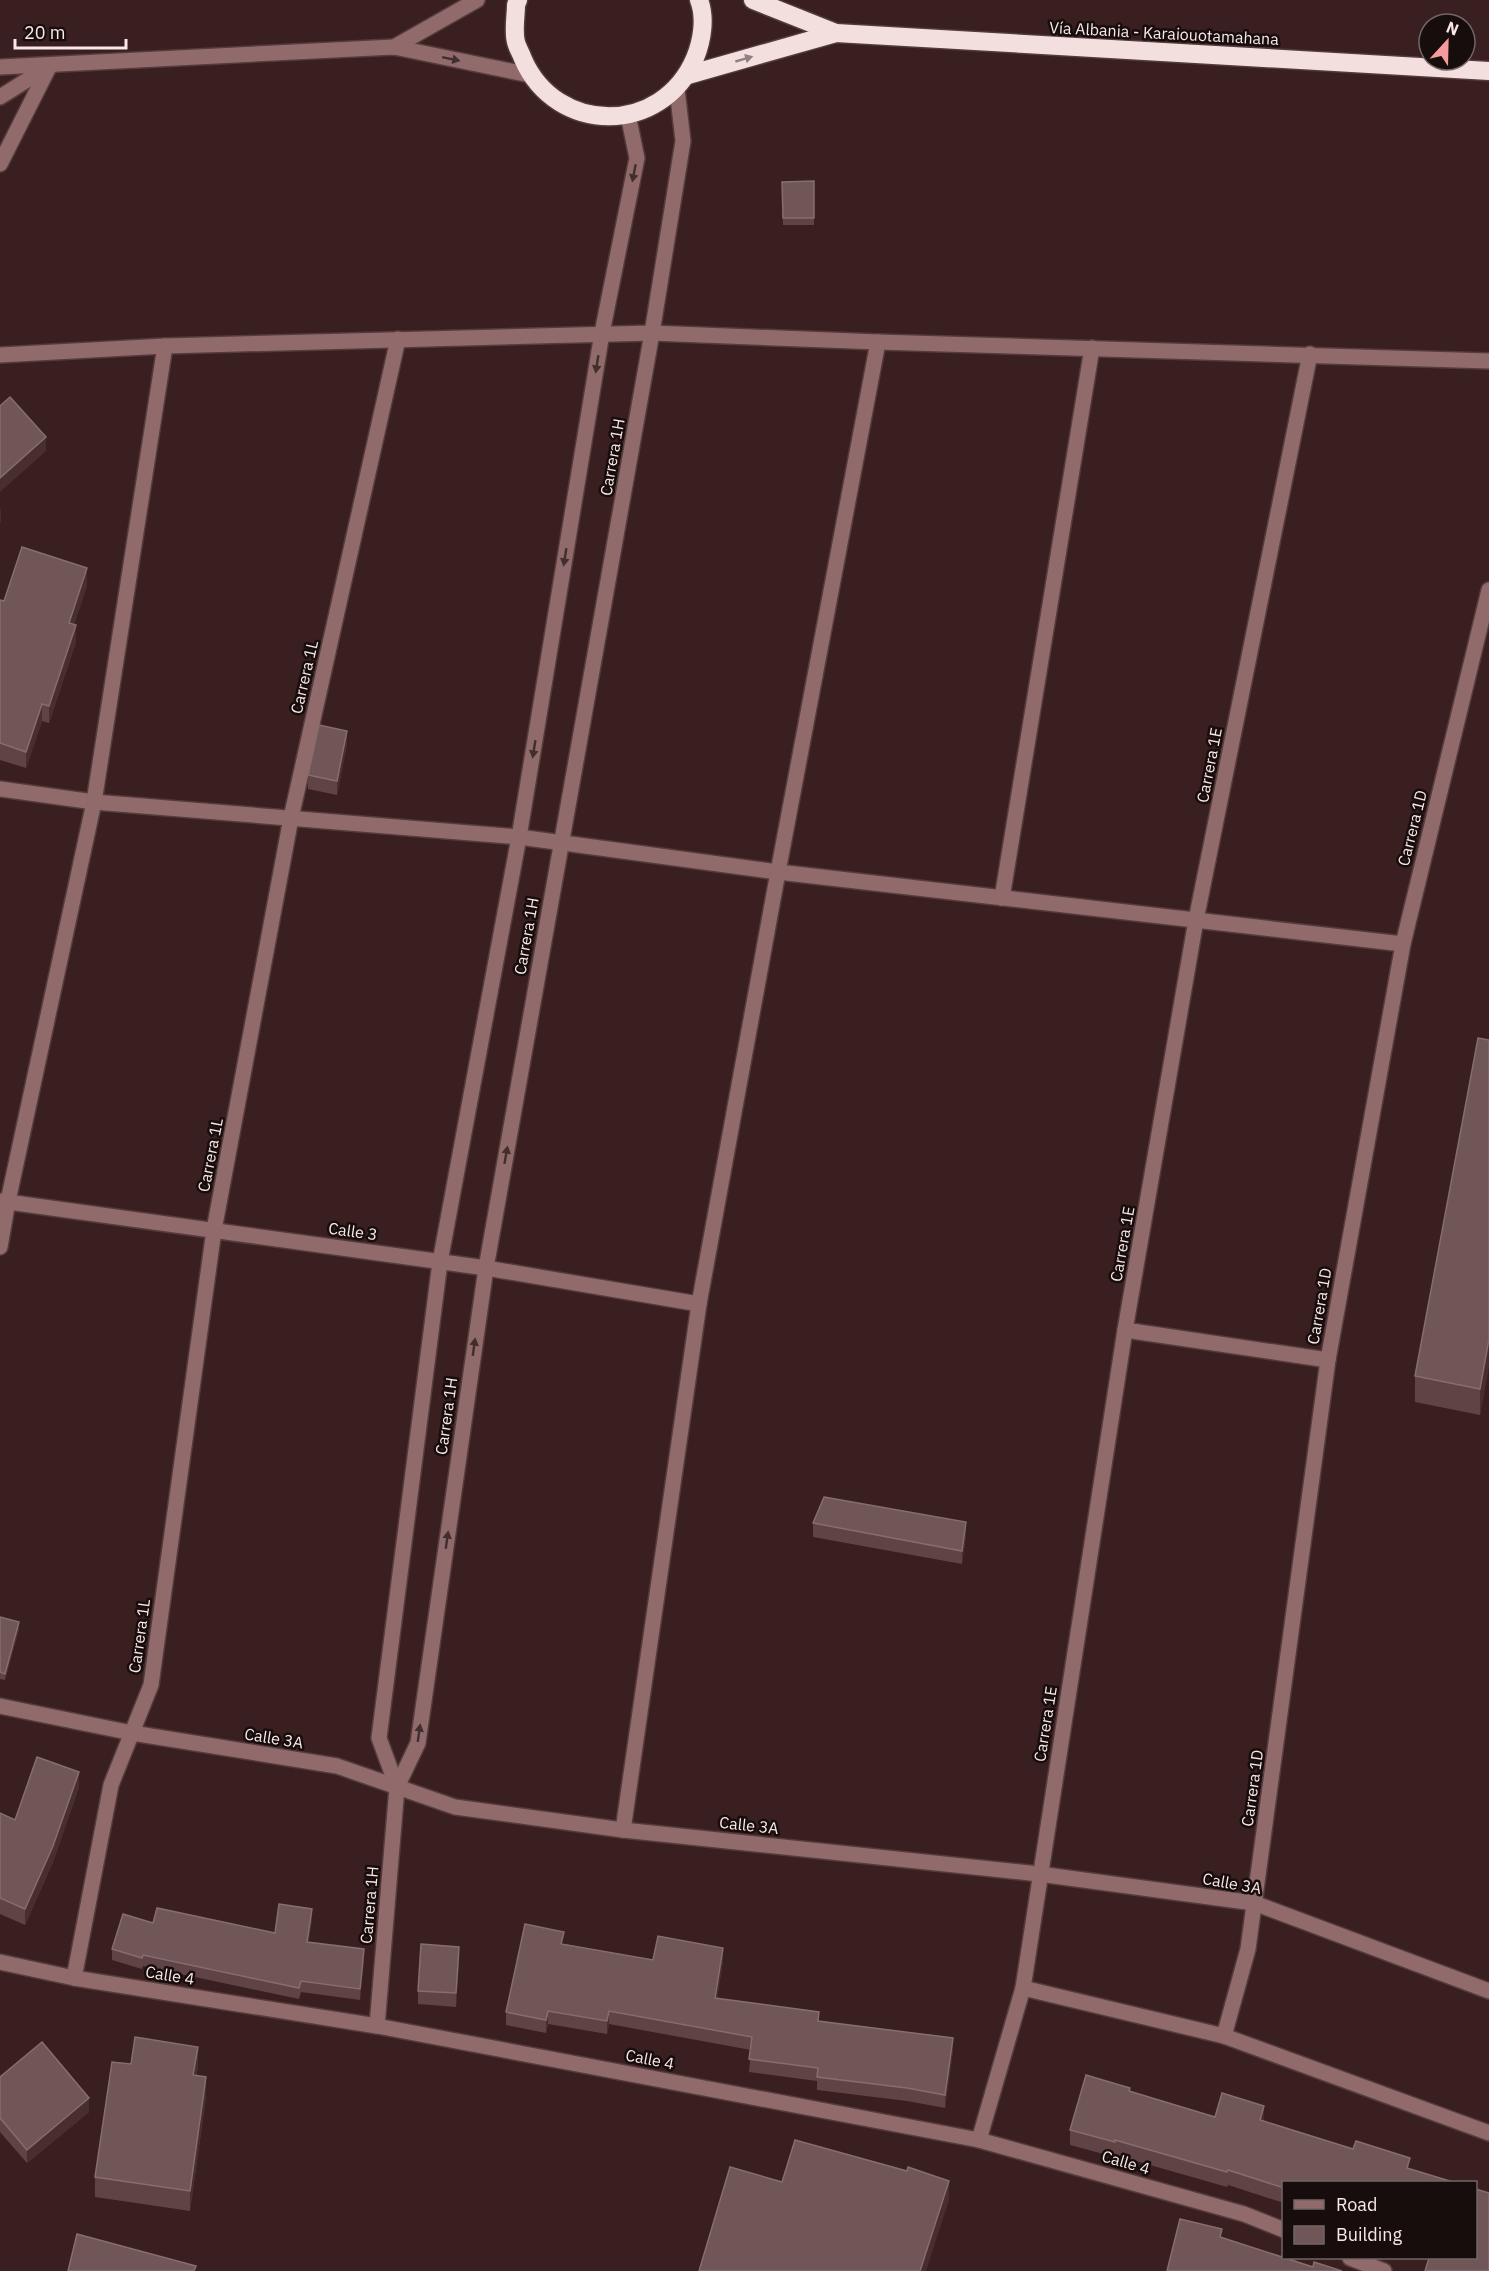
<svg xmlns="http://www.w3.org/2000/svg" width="1489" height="2271" font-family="'IBM Plex Sans',sans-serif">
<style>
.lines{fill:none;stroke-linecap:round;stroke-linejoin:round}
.minor-casing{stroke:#543b3c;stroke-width:18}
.highway-casing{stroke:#543b3c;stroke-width:21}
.minor{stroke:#916a6b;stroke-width:15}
.highway{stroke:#f4dfdf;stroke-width:18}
.wall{fill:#604445}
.shaded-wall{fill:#492e2f}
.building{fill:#705657;stroke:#866d6e;stroke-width:1.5}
.oneway{fill:#422e2e}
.oneway2{fill:#918080}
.labels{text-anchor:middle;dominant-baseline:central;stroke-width:5;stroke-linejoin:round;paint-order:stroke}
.street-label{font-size:16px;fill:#fae8e8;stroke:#180d0d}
</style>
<rect width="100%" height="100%" fill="#391f20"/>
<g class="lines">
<!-- minor casing -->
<g class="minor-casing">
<g id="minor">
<polyline points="394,47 477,0"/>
<polyline points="0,67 394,47 530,75"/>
<polyline points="0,97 48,67"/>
<polyline points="0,164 50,65"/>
<polyline points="0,355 165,346 652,333 878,342 1489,361"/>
<polyline points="0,789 94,802 519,837 778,872 1403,944"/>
<polyline points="1002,898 1092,348"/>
<polyline points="0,1201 486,1268 699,1304"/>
<polyline points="0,1247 8,1201 94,802 165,346"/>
<polyline points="1125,1330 1328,1360"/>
<polyline points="0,1706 132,1733 337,1766 455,1807 623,1830 1039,1874 1254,1903 1489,1991"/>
<polyline points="397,1787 379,1738 440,1262 519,837 602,333 637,158 628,115"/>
<polyline points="623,1830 699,1304 778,872 878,342"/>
<polyline points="0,1962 74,1978 377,2026 979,2140 1244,2214 1284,2230"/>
<polyline points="74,1978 111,1785 151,1685 214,1230 291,818 398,339"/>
<polyline points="1023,1988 1224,2036 1489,2133"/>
<polyline points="377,2026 397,1787 418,1743 486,1268 652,333 683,141 677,89"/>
<polyline points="1224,2036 1248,1949 1328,1360 1403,944 1489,590"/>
<polyline points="979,2140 1023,1988 1125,1330 1196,920 1310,354"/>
<polyline points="1350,2258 1384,2271"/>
</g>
</g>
<!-- highway casing -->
<g class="highway-casing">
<g id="highway">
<path d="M518,0L516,5C516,16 513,31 516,42C517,47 521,53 523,59C556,135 662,136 695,58C702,41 706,18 699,0"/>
<polyline points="753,0 836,33 1489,71"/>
<polyline points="688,75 836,33"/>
</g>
</g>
<!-- minor -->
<use href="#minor" class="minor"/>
<!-- highway -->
<use href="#highway" class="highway"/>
</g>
<!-- wall -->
<g class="wall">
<polygon points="814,181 814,225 783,225 782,182"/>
<polygon points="87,585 74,625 76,642 49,723 42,721 26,768 0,760 0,600 4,601"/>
<polygon points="347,744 337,795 308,789 308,775"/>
<polygon points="1489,1040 1489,1365 1480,1415 1415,1402 1415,1376"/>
<polygon points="813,1523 966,1535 962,1564 813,1537"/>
<polygon points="0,1617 19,1629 5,1680 0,1679"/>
<polygon points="79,1787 53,1862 25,1925 0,1914 0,1813 15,1820"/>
<polygon points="312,1920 308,1942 364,1960 360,2000 301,1992 299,1999 143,1966 142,1969 112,1960 112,1949 153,1923 275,1933"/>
<polygon points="564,1944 653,1960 723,1961 717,1999 953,2051 945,2108 907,2101 817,2090 817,2081 749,2072 751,2050 609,2024 607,2034 548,2024 546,2033 506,2025 506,2012"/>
<polygon points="459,1960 456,2007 418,2004 418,1991"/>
<polygon points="131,2064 198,2067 196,2076 206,2097 190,2211 95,2197 95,2177"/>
<polygon points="0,2077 89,2112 27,2163 0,2132"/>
<polygon points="1130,2091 1215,2117 1264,2121 1410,2169 1284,2182 1284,2203 1228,2185 1227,2187 1115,2155 1115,2157 1070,2145 1070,2130"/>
</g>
<!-- shaded-wall -->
<g class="shaded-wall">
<polygon points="46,437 46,451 0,492 0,478"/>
<polygon points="1,508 1,522 0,523 0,510"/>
<polygon points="87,568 87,585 69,640 69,623"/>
<polygon points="76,625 76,642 49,723 49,706"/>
<polygon points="42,704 42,721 26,768 26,752"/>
<polygon points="347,731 347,744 337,795 337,781"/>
<polygon points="1489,1339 1489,1365 1480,1415 1480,1389"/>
<polygon points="966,1522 966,1535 962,1564 962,1551"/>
<polygon points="19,1622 19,1629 5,1680 5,1674"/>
<polygon points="79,1772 79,1787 53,1862 25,1925 25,1909"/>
<polygon points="312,1909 312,1920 307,1953 307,1942"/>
<polygon points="459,1947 459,1960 456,2007 456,1993"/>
<polygon points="723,1948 723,1961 715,2011 715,1998"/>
<polygon points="364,1949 364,1960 360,2000 360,1989"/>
<polygon points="548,2011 548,2024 546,2033 546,2020"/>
<polygon points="609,2011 609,2024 607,2034 607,2021"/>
<polygon points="953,2038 953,2051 945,2108 945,2095"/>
<polygon points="198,2047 198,2067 193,2095 193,2075"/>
<polygon points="206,2077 206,2097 190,2211 190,2191"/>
<polygon points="89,2098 89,2112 27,2163 27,2150"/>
<polygon points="1264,2106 1264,2121 1260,2135 1260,2120"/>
<polygon points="949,2181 949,2200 926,2271 920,2271"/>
</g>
<!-- building -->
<g class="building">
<polygon points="814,181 814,218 783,218 782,182"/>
<polygon points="10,397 46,437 0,478 0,406"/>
<polygon points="22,547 87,568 69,623 76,625 49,706 42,704 26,752 0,743 0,600 4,601"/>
<polygon points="319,725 347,731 337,781 308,775"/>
<polygon points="1478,1038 1489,1040 1489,1339 1480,1389 1415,1376"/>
<polygon points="824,1497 966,1522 962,1551 813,1523"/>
<polygon points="0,1617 19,1622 5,1674 0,1672"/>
<polygon points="37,1757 79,1772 53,1846 25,1909 0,1898 0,1813 15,1820"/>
<polygon points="279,1904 312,1909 307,1942 364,1949 360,1989 301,1981 299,1988 143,1955 142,1958 112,1949 123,1914 153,1923 157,1908 275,1933"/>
<polygon points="525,1924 564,1932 561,1944 653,1960 658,1936 723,1948 715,1998 819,2012 818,2021 953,2038 945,2095 907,2088 817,2077 818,2068 749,2059 752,2037 609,2011 607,2021 548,2011 546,2020 506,2012"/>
<polygon points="421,1944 459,1947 456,1993 418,1991"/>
<polygon points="135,2037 198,2047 193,2075 206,2077 190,2191 95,2177 112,2062 131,2064"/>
<polygon points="42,2042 89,2098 27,2150 0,2118 0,2077"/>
<polygon points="1086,2075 1130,2088 1129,2091 1215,2117 1222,2093 1264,2106 1260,2120 1353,2149 1356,2141 1410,2158 1407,2168 1453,2182 1284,2182 1284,2188 1228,2170 1227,2172 1115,2140 1115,2142 1070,2130"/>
<polygon points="795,2140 907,2171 908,2167 949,2181 920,2271 699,2271 730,2167 782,2182"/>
<polygon points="1476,2189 1489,2193 1489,2271 1425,2271 1429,2258 1476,2258"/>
<polygon points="1180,2219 1222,2229 1220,2237 1313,2267 1314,2262 1342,2271 1167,2271"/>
<polygon points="77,2234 196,2266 194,2271 68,2271"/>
</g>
<!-- one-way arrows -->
<defs><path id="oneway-solid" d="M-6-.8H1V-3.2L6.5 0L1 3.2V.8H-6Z" transform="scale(1.5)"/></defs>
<g class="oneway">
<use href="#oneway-solid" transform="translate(451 59) rotate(12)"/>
<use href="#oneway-solid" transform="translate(634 173) rotate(101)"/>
<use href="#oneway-solid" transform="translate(597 364) rotate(99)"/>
<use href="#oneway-solid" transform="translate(565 557) rotate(99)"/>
<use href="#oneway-solid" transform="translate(534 749) rotate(99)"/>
<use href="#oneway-solid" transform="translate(506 1155) rotate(-80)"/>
<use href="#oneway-solid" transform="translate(474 1347) rotate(-82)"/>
<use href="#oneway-solid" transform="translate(447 1540) rotate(-82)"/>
<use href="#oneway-solid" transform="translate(419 1733) rotate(-82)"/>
</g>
<use class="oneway2" href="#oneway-solid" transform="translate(744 59) rotate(-16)"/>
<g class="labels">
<!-- street labels -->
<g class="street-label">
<text transform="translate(1164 33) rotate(3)">Vía Albania - Karaiouotamahana</text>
<text transform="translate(612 457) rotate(-80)">Carrera 1H</text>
<text transform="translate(304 677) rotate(-77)">Carrera 1L</text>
<text transform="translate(1209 765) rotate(-79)">Carrera 1E</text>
<text transform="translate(1412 828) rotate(-76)">Carrera 1D</text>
<text transform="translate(526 936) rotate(-80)">Carrera 1H</text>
<text transform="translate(210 1155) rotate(-79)">Carrera 1L</text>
<text transform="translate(353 1231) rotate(8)">Calle 3</text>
<text transform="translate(1122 1244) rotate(-80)">Carrera 1E</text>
<text transform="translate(1319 1306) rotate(-80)">Carrera 1D</text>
<text transform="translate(446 1416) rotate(-82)">Carrera 1H</text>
<text transform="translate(139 1636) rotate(-82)">Carrera 1L</text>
<text transform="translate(1045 1724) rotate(-81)">Carrera 1E</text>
<text transform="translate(274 1738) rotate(9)">Calle 3A</text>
<text transform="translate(1252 1788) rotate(-82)">Carrera 1D</text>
<text transform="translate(749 1825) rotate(6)">Calle 3A</text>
<text transform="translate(1232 1883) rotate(10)">Calle 3A</text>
<text transform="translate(369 1905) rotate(-85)">Carrera 1H</text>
<text transform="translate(170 1975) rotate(9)">Calle 4</text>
<text transform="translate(650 2059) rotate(11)">Calle 4</text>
<text transform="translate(1126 2162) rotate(16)">Calle 4</text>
</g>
</g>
<!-- legend -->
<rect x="1282" y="2181" width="195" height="78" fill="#180d0d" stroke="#726565" stroke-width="1.5"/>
<rect x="1294" y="2200" width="30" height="9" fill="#916a6b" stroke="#726565" stroke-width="1.5"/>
<text x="1336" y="2211" font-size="18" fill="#fae8e8">Road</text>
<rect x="1294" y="2226" width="30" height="18" fill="#705657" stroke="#726565" stroke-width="1.5"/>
<text x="1336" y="2241" font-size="18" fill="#fae8e8">Building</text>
<!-- north arrow -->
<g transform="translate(1447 42) rotate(22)"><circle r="28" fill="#180d0d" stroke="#726565" stroke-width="1.5"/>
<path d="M0-4.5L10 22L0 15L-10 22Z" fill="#f59b9e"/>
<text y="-9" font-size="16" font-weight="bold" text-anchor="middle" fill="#fae8e8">N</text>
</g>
<!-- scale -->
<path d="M15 39v9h111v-9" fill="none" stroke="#fae8e8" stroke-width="3"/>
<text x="24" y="39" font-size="18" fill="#fae8e8" stroke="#180d0d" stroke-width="4.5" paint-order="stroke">20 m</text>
</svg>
